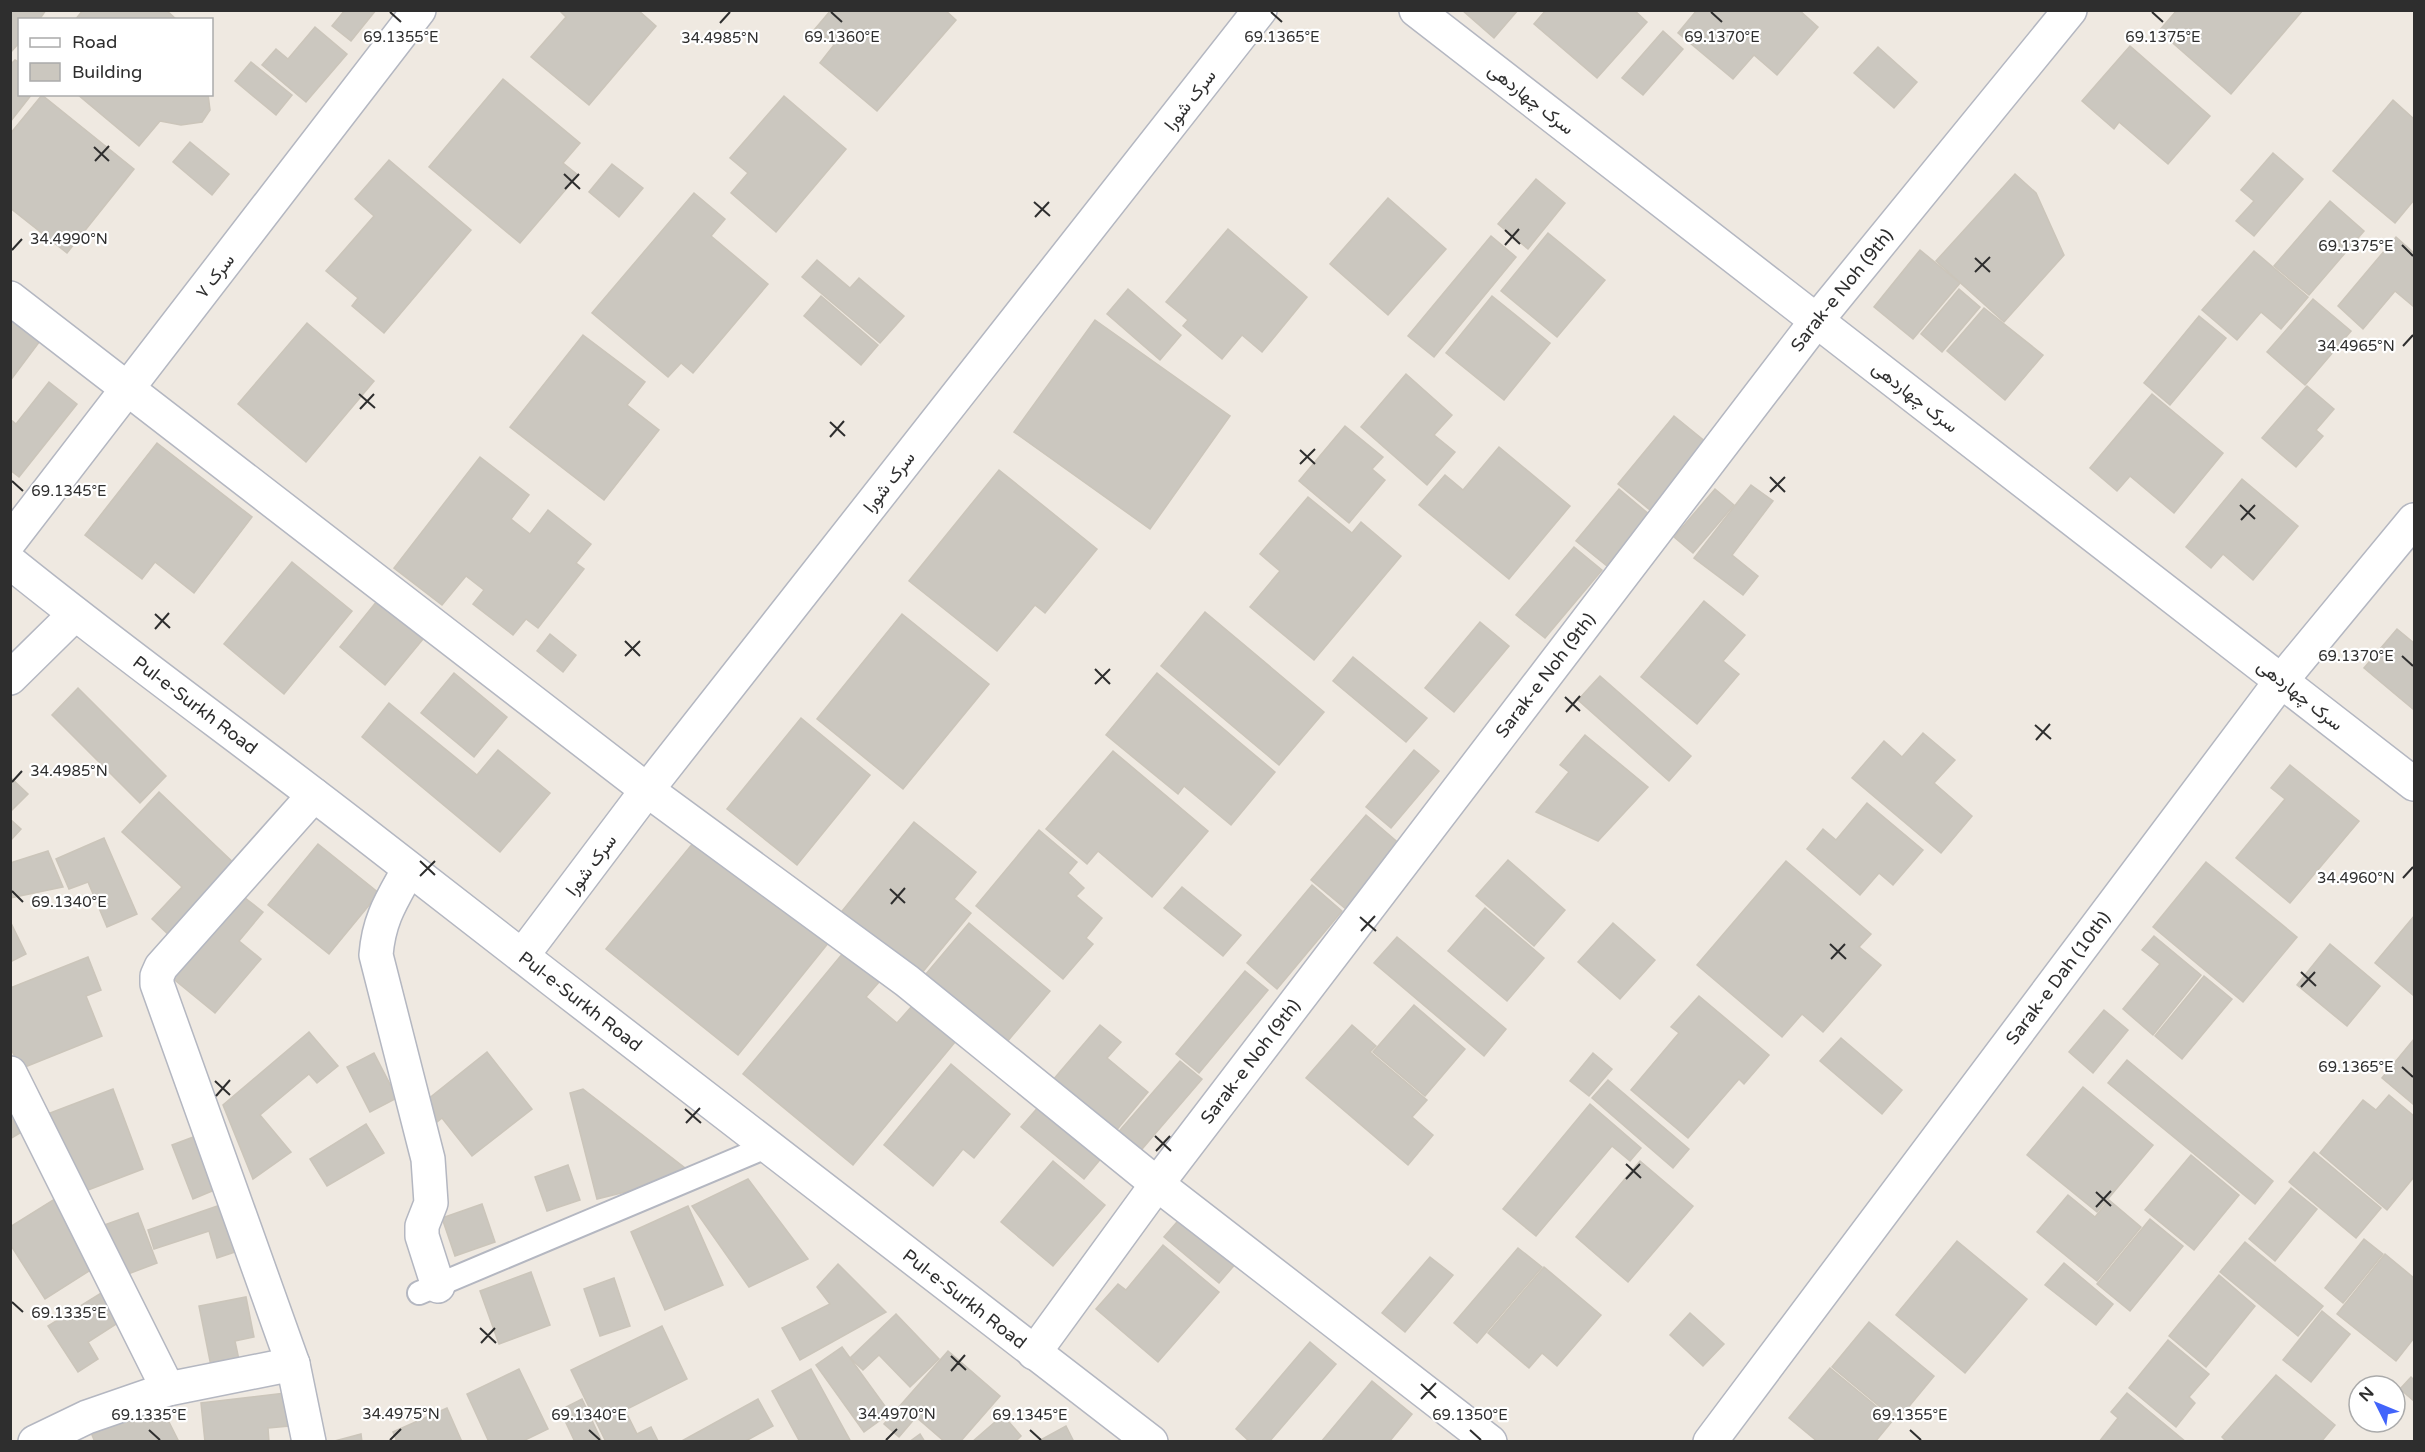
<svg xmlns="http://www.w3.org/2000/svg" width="2425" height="1452" font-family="'Varela Round',Vazirmatn,sans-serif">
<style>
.building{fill:#cbc7bf;stroke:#cbc5ba;stroke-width:1.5}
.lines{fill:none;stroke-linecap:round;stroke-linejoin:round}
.service-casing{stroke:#b4b7c1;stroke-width:26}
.minor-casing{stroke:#b4b7c1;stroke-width:36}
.tertiary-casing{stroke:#b4b7c1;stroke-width:36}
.service{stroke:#fff;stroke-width:22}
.minor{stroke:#fff;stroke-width:33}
.tertiary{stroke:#fff;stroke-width:33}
.ticks{fill:none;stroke:#2e2e2e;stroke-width:2}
.labels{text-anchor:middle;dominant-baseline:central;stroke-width:4.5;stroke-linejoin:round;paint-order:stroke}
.street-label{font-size:18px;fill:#2e2e2e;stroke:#fff}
.ticks-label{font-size:15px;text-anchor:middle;fill:#2e2e2e;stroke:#fff;stroke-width:4.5;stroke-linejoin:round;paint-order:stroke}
</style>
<rect width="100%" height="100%" fill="#efe9e1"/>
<!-- building -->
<g class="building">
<polygon points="10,10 46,10 39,20 20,20 20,42 10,53"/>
<polygon points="83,10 166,10 177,20 75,20"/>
<polygon points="345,10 376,10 351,41 332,26"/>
<polygon points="638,10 656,26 589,105 531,57 566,17 559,10"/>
<polygon points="831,10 945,10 956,20 877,111 820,63 834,45 815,29"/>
<polygon points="1462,10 1518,10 1494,38"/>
<polygon points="1546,10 1634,10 1647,22 1597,78 1534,24"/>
<polygon points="1697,10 1799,10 1818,27 1777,75 1754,55 1733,79 1678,33"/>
<polygon points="2177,10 2303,10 2231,94 2159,31"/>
<polygon points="315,27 347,54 306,102 262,65 276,49 288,59"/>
<polygon points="1663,31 1683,49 1643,95 1622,78"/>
<polygon points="2130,46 2210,116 2168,164 2119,122 2114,129 2082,101"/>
<polygon points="1878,47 1917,82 1894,108 1854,73"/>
<polygon points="15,60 20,63 20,94 32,94 10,122 10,65"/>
<polygon points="251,62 292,95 276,115 235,81"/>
<polygon points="503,79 580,143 563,163 578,175 520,243 429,167"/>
<polygon points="77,94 208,94 210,110 202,122 181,125 160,121 139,146"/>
<polygon points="42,95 134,169 67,253 10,208 10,134"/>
<polygon points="784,96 846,149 776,232 731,193 748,173 730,158"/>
<polygon points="2393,100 2414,119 2414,200 2395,223 2333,171"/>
<polygon points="190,142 229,174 212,195 173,162"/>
<polygon points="2273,153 2303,179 2254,236 2236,221 2254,201 2241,190"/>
<polygon points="389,160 471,230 384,333 352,306 358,298 326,271 374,216 355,199"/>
<polygon points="612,164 643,188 619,217 589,192"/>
<polygon points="2015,174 2036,193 2064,255 2004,322 1936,261"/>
<polygon points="1536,179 1565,203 1528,249 1498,224"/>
<polygon points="694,193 725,219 711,236 768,284 693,373 681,363 668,377 592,313"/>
<polygon points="1388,198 1446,249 1388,315 1330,264"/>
<polygon points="2330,201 2364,231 2309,295 2274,266"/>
<polygon points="1228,229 1307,297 1262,352 1242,335 1222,359 1183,326 1188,320 1166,302"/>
<polygon points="1548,233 1605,280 1557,337 1501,291"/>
<polygon points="1491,236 1516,257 1434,357 1408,336"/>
<polygon points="2396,237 2414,253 2414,307 2395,291 2363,329 2338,306"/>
<polygon points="1920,250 1960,283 1913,339 1874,307"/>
<polygon points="2254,251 2308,297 2281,329 2261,312 2237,340 2202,310"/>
<polygon points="817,260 850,288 859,278 904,316 880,343 802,277"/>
<polygon points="1128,289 1181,335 1160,360 1107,314"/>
<polygon points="1959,289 1980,307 1942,352 1921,334"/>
<polygon points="821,296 878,345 861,365 804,316"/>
<polygon points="1492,296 1550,343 1504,400 1446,353"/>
<polygon points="2313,299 2351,331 2305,385 2267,352"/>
<polygon points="1984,308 2043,355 2005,400 1947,351"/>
<polygon points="2199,316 2226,338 2170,405 2144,383"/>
<polygon points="10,319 40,341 10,381"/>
<polygon points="1095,320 1230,416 1150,529 1014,432"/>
<polygon points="307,323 374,381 306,462 238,404"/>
<polygon points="583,335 645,382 627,405 659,430 604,500 510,427"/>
<polygon points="1406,374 1452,415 1434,435 1455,452 1427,485 1361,427"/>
<polygon points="49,382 77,404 19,477 10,470 10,419 16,424"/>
<polygon points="2307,386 2334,409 2316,430 2323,436 2296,467 2262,438"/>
<polygon points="2152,394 2223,453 2174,513 2130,476 2117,491 2090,468"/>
<polygon points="1674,416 1706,442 1650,510 1618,484"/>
<polygon points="1345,426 1383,457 1372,469 1385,480 1349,523 1299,481"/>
<polygon points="157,443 252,517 194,593 155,562 142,579 85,535"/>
<polygon points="1499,447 1570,506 1509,579 1419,505 1445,475 1463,490"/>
<polygon points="480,457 529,495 511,519 530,534 548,510 591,544 576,563 584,569 538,628 526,619 513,635 473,604 484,590 466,576 442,605 394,568"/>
<polygon points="999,470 1097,549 1045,613 1035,605 997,651 909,581"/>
<polygon points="2242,479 2298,526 2253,580 2223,554 2211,568 2186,547"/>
<polygon points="1751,485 1773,501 1732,555 1758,576 1743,595 1694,558"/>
<polygon points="1619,489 1650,515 1607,566 1576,541"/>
<polygon points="1715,489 1734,505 1693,553 1674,537"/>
<polygon points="1308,497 1352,533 1361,522 1401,556 1314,660 1250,607 1280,571 1260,554"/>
<polygon points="1574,547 1602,570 1545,638 1516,615"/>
<polygon points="292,562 352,611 284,694 224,644"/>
<polygon points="377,601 423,639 385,685 340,647"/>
<polygon points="1704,601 1745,635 1723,661 1739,674 1697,724 1641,677"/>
<polygon points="1205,612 1324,712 1279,765 1161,666"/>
<polygon points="902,614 989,684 903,789 817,719"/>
<polygon points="1480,622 1509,646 1454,712 1425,688"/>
<polygon points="2397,629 2414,643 2414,710 2364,668"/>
<polygon points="550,634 576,655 563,672 537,651"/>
<polygon points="1353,657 1427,718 1406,742 1333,681"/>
<polygon points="454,673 507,717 474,757 421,713"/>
<polygon points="1157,673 1275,772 1231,825 1184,786 1178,794 1106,735"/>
<polygon points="1600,676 1691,756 1669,781 1578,700"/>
<polygon points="78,688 166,776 140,803 52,715"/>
<polygon points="389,703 477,775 498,750 550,793 500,852 362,737"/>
<polygon points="801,718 870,775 797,865 727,809"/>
<polygon points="1923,733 1955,760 1934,783 1972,816 1941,853 1852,778 1884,741 1902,757"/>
<polygon points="1585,735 1648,787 1598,841 1536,812 1569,772 1560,765"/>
<polygon points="1414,750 1439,771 1391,828 1366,807"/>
<polygon points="1113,751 1208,831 1152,897 1098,851 1087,864 1046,829"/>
<polygon points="2290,765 2359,821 2290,903 2236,858 2285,799 2271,788"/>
<polygon points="10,777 28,794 10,812"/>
<polygon points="159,792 238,867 172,938 152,919 182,887 122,832"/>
<polygon points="1867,803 1923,850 1893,885 1879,873 1860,895 1807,849 1823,829 1836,840"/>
<polygon points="1366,815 1401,845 1347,910 1311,880"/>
<polygon points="10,819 21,829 10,841"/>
<polygon points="914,822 976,872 954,899 971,913 917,979 839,915"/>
<polygon points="1039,830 1077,862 1068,873 1084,888 1076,896 1102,918 1086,938 1093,944 1063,979 976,906"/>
<polygon points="698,837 829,942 738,1055 606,949"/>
<polygon points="104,838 137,914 107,927 88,882 69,889 56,859"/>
<polygon points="318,844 379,893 329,954 268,905"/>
<polygon points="48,851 63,887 10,898 10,863"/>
<polygon points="1508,860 1565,910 1534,946 1476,896"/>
<polygon points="1786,861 1871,934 1859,947 1881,965 1823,1032 1802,1014 1782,1037 1697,965"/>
<polygon points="2206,862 2297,937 2243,1002 2153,927"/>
<polygon points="1312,885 1342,911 1277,989 1247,963"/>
<polygon points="1182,887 1241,935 1223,956 1164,908"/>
<polygon points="240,894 263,912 239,941 261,959 215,1013 171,977"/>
<polygon points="1485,908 1544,958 1507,1001 1448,951"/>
<polygon points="2414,916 2414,996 2375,963"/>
<polygon points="10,921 26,954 10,962"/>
<polygon points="969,923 1050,991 1007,1042 926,974"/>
<polygon points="1613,923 1655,960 1620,999 1578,962"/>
<polygon points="2154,936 2201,975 2153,1035 2123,1009 2160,964 2142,950"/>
<polygon points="1397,937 1506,1029 1484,1056 1374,963"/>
<polygon points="2330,944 2380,986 2347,1026 2297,985"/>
<polygon points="843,953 879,982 866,997 897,1023 912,1006 955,1042 853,1165 743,1074"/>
<polygon points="88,957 101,990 86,996 102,1036 20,1069 10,1046 10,988"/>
<polygon points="1245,971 1268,990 1199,1073 1176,1054"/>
<polygon points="2204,976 2232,999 2182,1059 2155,1036"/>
<polygon points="1699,996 1769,1055 1744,1084 1739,1079 1688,1138 1631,1090 1679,1033 1671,1027"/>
<polygon points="1414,1005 1465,1049 1425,1096 1373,1052"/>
<polygon points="2104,1010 2128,1030 2093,1073 2069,1052"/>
<polygon points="1100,1025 1121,1042 1107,1058 1148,1092 1115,1132 1053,1080"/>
<polygon points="1352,1025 1376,1046 1370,1052 1427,1100 1412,1117 1433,1135 1408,1165 1306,1078"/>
<polygon points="309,1032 338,1066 317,1083 309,1074 260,1115 291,1152 253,1179 223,1105"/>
<polygon points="1841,1038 1902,1090 1882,1114 1820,1061"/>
<polygon points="2414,1039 2414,1105 2382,1078"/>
<polygon points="487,1052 532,1109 472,1156 442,1118 431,1127 417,1108"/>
<polygon points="374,1053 397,1098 370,1112 347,1067"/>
<polygon points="1593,1053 1612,1069 1589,1096 1570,1081"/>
<polygon points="2127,1060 2273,1181 2255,1204 2108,1083"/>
<polygon points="1180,1061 1202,1079 1137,1155 1115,1136"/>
<polygon points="951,1064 1010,1114 974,1158 963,1149 933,1186 884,1145"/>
<polygon points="1608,1080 1689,1149 1673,1168 1592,1098"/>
<polygon points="2083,1087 2153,1145 2097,1212 2027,1155"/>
<polygon points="113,1089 143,1169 75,1195 45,1115"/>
<polygon points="583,1089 694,1175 597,1199 570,1093"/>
<polygon points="2389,1095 2414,1116 2414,1177 2387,1210 2320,1153 2363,1100 2376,1110"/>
<polygon points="1590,1104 1641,1148 1630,1161 1612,1146 1536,1236 1503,1209"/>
<polygon points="1040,1105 1103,1156 1084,1179 1021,1127"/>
<polygon points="10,1115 20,1133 10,1139"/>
<polygon points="366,1124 384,1153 327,1186 310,1159"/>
<polygon points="204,1133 224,1186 193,1199 172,1145"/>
<polygon points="2314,1152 2381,1208 2356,1238 2289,1182"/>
<polygon points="2191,1155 2239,1195 2194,1250 2145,1210"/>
<polygon points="1053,1161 1105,1205 1053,1266 1001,1222"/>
<polygon points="1640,1161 1693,1206 1628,1282 1576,1237"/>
<polygon points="568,1165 580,1200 547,1211 535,1177"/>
<polygon points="748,1179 808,1259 749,1287 692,1206"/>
<polygon points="2291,1188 2317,1209 2275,1261 2249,1239"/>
<polygon points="2068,1195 2095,1217 2109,1200 2141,1227 2097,1281 2037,1232"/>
<polygon points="58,1197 100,1264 45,1299 10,1244 10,1227"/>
<polygon points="229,1202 244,1249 217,1258 209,1231 154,1249 148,1230"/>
<polygon points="482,1204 495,1242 455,1256 442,1218"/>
<polygon points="688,1206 723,1285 665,1310 631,1232"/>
<polygon points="138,1213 157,1263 115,1279 96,1228"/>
<polygon points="1183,1215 1237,1262 1219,1283 1164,1237"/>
<polygon points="2150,1219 2183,1246 2130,1311 2097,1284"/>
<polygon points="2364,1239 2383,1254 2343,1303 2325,1288"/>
<polygon points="1957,1241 2027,1299 1965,1373 1896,1315"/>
<polygon points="2245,1242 2323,1306 2298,1336 2220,1272"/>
<polygon points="1163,1245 1219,1292 1158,1362 1096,1309 1118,1284 1126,1290"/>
<polygon points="1518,1248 1542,1267 1477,1343 1454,1323"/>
<polygon points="2385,1254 2414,1278 2414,1338 2396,1361 2337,1314"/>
<polygon points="1430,1257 1453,1275 1405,1332 1382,1313"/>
<polygon points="2064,1263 2113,1304 2096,1325 2045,1285"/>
<polygon points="838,1264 886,1312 800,1360 782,1328 830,1304 817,1287"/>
<polygon points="1544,1267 1601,1315 1557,1366 1542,1353 1529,1368 1488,1333"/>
<polygon points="531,1272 550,1325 499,1344 480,1291"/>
<polygon points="2219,1275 2255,1306 2206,1367 2169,1336"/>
<polygon points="614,1278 630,1326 600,1336 584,1289"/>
<polygon points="106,1290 124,1319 88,1342 98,1359 78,1372 48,1326"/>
<polygon points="246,1297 254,1337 235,1341 239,1360 211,1366 199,1306"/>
<polygon points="2322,1311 2350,1334 2311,1382 2283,1360"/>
<polygon points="1690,1313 1724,1344 1703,1366 1670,1335"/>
<polygon points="896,1314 939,1359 910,1387 879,1355 863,1370 850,1358"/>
<polygon points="1869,1322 1934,1376 1897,1421 1832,1367"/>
<polygon points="662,1326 687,1379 625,1410 637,1434 651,1427 658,1441 606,1442 571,1370"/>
<polygon points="2168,1340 2209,1374 2189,1397 2195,1403 2176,1427 2129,1388"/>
<polygon points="1310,1342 1336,1364 1269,1442 1250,1442 1236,1429"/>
<polygon points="842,1347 890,1413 864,1432 816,1365"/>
<polygon points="948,1351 1000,1396 960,1442 945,1442 916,1417 899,1437 884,1424"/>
<polygon points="1830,1368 1893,1420 1875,1442 1818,1442 1789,1418"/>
<polygon points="519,1369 548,1429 521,1442 489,1442 467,1394"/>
<polygon points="811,1369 851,1442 800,1442 772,1391"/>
<polygon points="2276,1375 2335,1425 2321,1442 2227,1442 2222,1437"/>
<polygon points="2411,1377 2414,1380 2414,1401 2400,1389"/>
<polygon points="1372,1381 1412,1414 1389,1442 1321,1442"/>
<polygon points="285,1393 289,1426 268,1428 269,1442 205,1442 201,1403"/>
<polygon points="2127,1393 2186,1442 2099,1442 2118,1418 2111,1412"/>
<polygon points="582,1399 602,1442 575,1442 560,1410"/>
<polygon points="758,1399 773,1426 744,1442 680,1442"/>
<polygon points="158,1400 179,1442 95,1442 92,1435"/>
<polygon points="447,1408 462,1442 397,1442 393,1432"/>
<polygon points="1003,1415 1021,1436 1015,1442 972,1442"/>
<polygon points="1066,1426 1074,1442 1037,1442"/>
<polygon points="361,1434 362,1442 331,1442"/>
<polygon points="920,1434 925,1442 909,1442"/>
</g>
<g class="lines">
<!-- service casing -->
<g class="service-casing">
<polyline id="service" points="419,1293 766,1147"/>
</g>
<!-- minor casing -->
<g class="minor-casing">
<g id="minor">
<polyline points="1416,10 2414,784"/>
<polyline points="10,298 647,790 907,981 1157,1184 1490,1442"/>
<polyline points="10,541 419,10"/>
<polyline points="10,678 75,614"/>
<path d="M409,869C392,900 379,918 376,955L428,1159L431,1203L422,1226V1236L438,1286"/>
<polyline points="522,956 647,790 1260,10"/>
<polyline points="10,1073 168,1389"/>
<path id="s1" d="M1034,1353L1157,1184L1817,320L2070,10"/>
<polyline points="35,1442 87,1417 168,1389 293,1364"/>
<polyline points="309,1442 293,1364 157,984 157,976 161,967 314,795"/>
<path id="s2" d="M1710,1442L2281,681L2414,520"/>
</g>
</g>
<!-- tertiary casing -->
<g class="tertiary-casing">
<g id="tertiary">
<path id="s3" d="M10,562C125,655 244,740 361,831C624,1035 886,1240 1151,1442"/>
</g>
</g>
<!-- service -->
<use href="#service" class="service"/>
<!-- minor -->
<use href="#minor" class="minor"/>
<!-- tertiary -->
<use href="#tertiary" class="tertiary"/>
</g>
<!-- ticks -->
<path class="ticks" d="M390,12L401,22M831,12L842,22M1271,12L1282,22M1711,12L1722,22M2152,12L2163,22M720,23L730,12M94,147L109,161M95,161L109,146M564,174L580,189M565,189L579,174M1034,202L1050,216M1035,217L1049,202M1505,230L1520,244M1505,245L1519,229M2402,245L2413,256M12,250L22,239M1975,258L1990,272M1975,272L1990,257M2403,346L2413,335M359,394L375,408M360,409L374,394M830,422L845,436M830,437L844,421M1300,450L1315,464M1300,464L1315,449M1770,477L1785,492M12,481L23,491M1770,492L1785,477M2240,505L2255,519M2241,520L2255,505M155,614L170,628M155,629L169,613M625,641L640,656M625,656L640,641M2402,656L2413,666M1095,669L1110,684M1095,684L1110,669M1565,697L1580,711M1566,712L1580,696M2035,725L2051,739M2036,740L2050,724M12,782L22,771M420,861L435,875M420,876L435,861M2403,878L2413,867M890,889L905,903M12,891L23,902M891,904L905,888M1360,917L1376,931M1361,931L1375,916M1830,944L1846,959M1831,959L1845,944M2301,972L2316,986M2301,987L2315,972M2402,1067L2413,1077M215,1081L230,1095M216,1096L230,1080M685,1109L701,1123M686,1123L700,1108M1155,1136L1171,1151M1156,1151L1170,1136M1626,1164L1641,1178M1626,1179L1640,1164M2096,1192L2111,1206M2096,1207L2111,1191M12,1302L23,1312M480,1328L496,1343M481,1343L495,1328M951,1356L966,1370M951,1371L965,1355M1421,1384L1436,1398M1421,1399L1436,1383M149,1430L160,1440M589,1430L600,1440M1030,1430L1041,1440M1470,1430L1481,1440M1910,1430L1921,1440M390,1440L401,1429M886,1440L897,1429"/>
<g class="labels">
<!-- street labels -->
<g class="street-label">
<text transform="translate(1531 99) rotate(38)">سرک چهاردهی</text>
<text transform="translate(1190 100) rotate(-52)">سرک شورا</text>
<text transform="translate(215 276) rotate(-52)">سرک ۷</text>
<text stroke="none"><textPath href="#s1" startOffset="1335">Sarak-e Noh (9th)</textPath></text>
<text transform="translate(1915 397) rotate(38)">سرک چهاردهی</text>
<text transform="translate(889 482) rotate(-52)">سرک شورا</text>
<text stroke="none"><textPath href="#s1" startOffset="849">Sarak-e Noh (9th)</textPath></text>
<text transform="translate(2300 695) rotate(38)">سرک چهاردهی</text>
<text stroke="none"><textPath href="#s3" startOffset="234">Pul-e-Surkh Road</textPath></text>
<text transform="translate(591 865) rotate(-53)">سرک شورا</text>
<text stroke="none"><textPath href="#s2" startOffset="580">Sarak-e Dah (10th)</textPath></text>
<text stroke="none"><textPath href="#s3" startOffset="720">Pul-e-Surkh Road</textPath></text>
<text stroke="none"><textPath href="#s1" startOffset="363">Sarak-e Noh (9th)</textPath></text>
<text stroke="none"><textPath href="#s3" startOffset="1206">Pul-e-Surkh Road</textPath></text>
</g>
</g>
<g class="ticks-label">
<text x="401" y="42">69.1355°E</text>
<text x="842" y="42">69.1360°E</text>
<text x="1282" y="42">69.1365°E</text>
<text x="1722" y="42">69.1370°E</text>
<text x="2163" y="42">69.1375°E</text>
<text x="720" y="43">34.4985°N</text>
<text x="69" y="244">34.4990°N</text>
<text x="2356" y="251">69.1375°E</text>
<text x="2356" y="351">34.4965°N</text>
<text x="69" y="496">69.1345°E</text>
<text x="2356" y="661">69.1370°E</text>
<text x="69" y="776">34.4985°N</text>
<text x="2356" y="883">34.4960°N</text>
<text x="69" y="907">69.1340°E</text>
<text x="2356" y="1072">69.1365°E</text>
<text x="69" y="1318">69.1335°E</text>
<text x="401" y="1419">34.4975°N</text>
<text x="897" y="1419">34.4970°N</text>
<text x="149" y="1420">69.1335°E</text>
<text x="589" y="1420">69.1340°E</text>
<text x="1030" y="1420">69.1345°E</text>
<text x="1470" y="1420">69.1350°E</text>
<text x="1910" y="1420">69.1355°E</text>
</g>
<!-- border -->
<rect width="2425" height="1452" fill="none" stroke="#2e2e2e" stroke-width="24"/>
<!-- legend -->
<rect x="18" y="18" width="195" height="78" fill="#ffffff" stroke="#ababab" stroke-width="1.5"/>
<rect x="30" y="38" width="30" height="9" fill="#ffffff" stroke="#ababab" stroke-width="1.5"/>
<text x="72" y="48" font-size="18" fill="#2e2e2e">Road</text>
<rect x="30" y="63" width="30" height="18" fill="#cbc7bf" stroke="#ababab" stroke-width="1.5"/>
<text x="72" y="78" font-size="18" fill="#2e2e2e">Building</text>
<!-- north arrow -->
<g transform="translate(2377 1404) rotate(313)"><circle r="28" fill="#ffffff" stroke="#ababab" stroke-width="1.5"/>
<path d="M0-4.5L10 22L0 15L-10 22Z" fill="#4264fb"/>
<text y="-9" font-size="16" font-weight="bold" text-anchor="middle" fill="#2e2e2e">N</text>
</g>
</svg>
